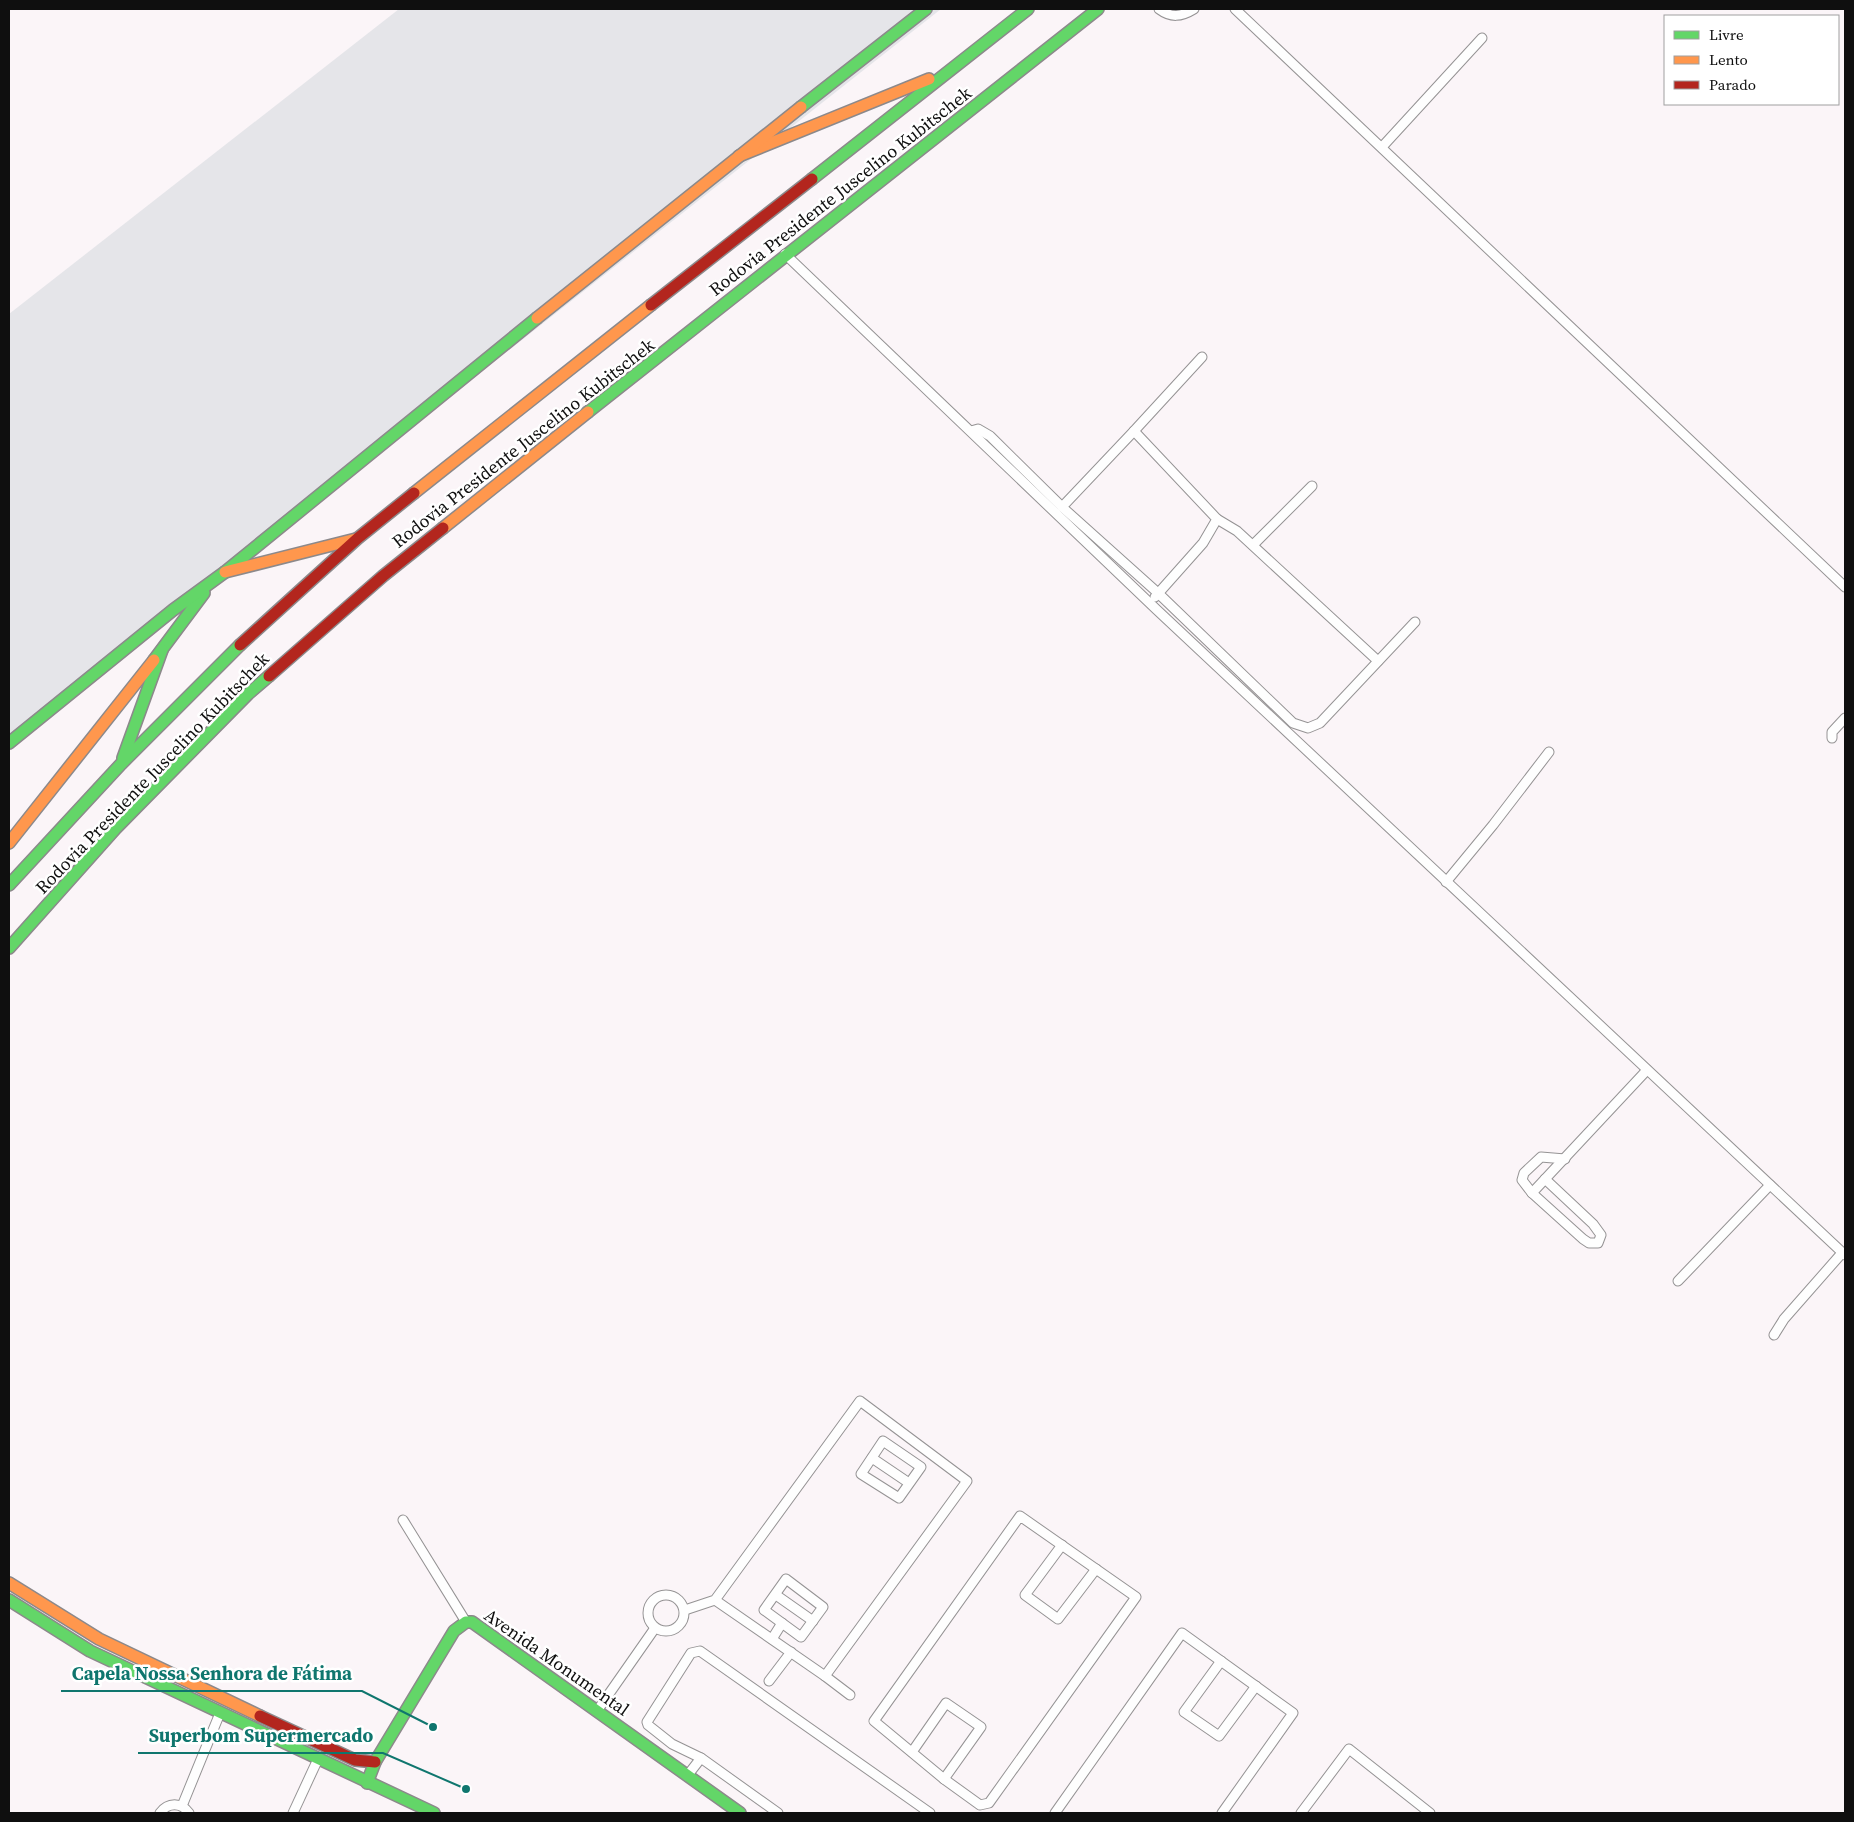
<svg xmlns="http://www.w3.org/2000/svg" width="1854" height="1822" font-family="'Source Serif 4',serif">
<style>
.industrial{fill:#e5e5e9}
.lines{fill:none;stroke-linecap:round;stroke-linejoin:round}
.street-casing{stroke:#959394;stroke-width:11}
.fast-casing{stroke:#8c898b;stroke-width:14}
.slow-casing{stroke:#8c898b;stroke-width:14}
.jam-casing{stroke:#8c898b;stroke-width:14}
.street{stroke:#fefefe;stroke-width:9}
.fast{stroke:#63d668;stroke-width:11}
.slow{stroke:#ff974d;stroke-width:11}
.jam{stroke:#b3261e;stroke-width:11}
.labels{text-anchor:middle;dominant-baseline:central;stroke-width:5;stroke-linejoin:round;paint-order:stroke}
.street-label{font-size:18px;fill:#0f0f0f;stroke:#fff}
.leader{fill:none;stroke:#0f766e;stroke-width:2}
.callout-dot{fill:#0f766e;stroke:#fff;stroke-width:2}
.callout-label{font-size:19px;text-anchor:middle;font-weight:bold;fill:#0f766e;stroke:#fff;stroke-width:5;stroke-linejoin:round;paint-order:stroke}
</style>
<rect width="100%" height="100%" fill="#fbf5f8"/>
<!-- industrial -->
<polygon class="industrial" points="399,9 941,9 9,745 9,314"/>
<g class="lines">
<!-- street casing -->
<g class="street-casing">
<g id="street">
<path d="M1159,9C1171,18 1181,17 1194,9"/>
<polyline points="1235,9 1845,587"/>
<polyline points="1382,147 1482,38"/>
<polyline points="785,254 1157,610 1845,1255"/>
<polyline points="971,431 978,429 990,436 1062,507"/>
<polyline points="1134,431 1062,507 1158,593 1293,723 1308,728 1320,723 1415,622"/>
<polyline points="1217,519 1237,531 1378,661"/>
<polyline points="1253,545 1312,486"/>
<polyline points="1155,597 1203,543 1217,519 1134,431 1202,357"/>
<polyline points="1832,738 1832,732 1845,718"/>
<polyline points="1446,882 1493,825 1549,752"/>
<polyline points="1545,1179 1593,1224 1601,1235 1598,1243 1589,1243 1583,1239 1532,1193 1522,1180 1524,1173 1541,1157 1565,1159"/>
<polyline points="1532,1193 1647,1070"/>
<polyline points="1678,1281 1770,1185"/>
<polyline points="1774,1335 1784,1319 1842,1253"/>
<polygon points="883,1441 921,1467 899,1498 861,1474"/>
<polyline points="872,1458 909,1483"/>
<polygon points="1020,1516 1136,1597 989,1803 980,1805 944,1779 874,1721"/>
<polyline points="403,1520 466,1622"/>
<polyline points="1062,1545 1025,1595 1058,1619 1096,1569"/>
<polygon points="786,1579 823,1607 801,1637 764,1610"/>
<circle cx="666" cy="1613" r="18"/>
<polyline points="776,1595 813,1621"/>
<polyline points="685,1610 715,1600 860,1401 967,1481 825,1676 715,1600"/>
<polyline points="772,1639 782,1623"/>
<polyline points="1221,1661 1184,1712 1219,1736 1256,1686"/>
<polyline points="825,1676 850,1695"/>
<polyline points="769,1681 791,1652"/>
<polyline points="597,1711 655,1628"/>
<polyline points="912,1752 946,1703 981,1727 944,1779"/>
<polyline points="687,1776 701,1758"/>
<polyline points="182,1806 220,1713"/>
<path d="M160,1813C168,1802 181,1802 189,1813"/>
<polyline points="293,1813 318,1759"/>
<polyline points="778,1813 701,1758 672,1744 648,1725 647,1722 691,1653 700,1651 930,1813"/>
<polyline points="1055,1813 1182,1633 1293,1713 1222,1813"/>
<polyline points="1301,1813 1349,1749 1430,1813"/>
</g>
</g>
<!-- fast casing -->
<g class="fast-casing">
<g id="fast">
<polyline points="801,107 926,9"/>
<polyline points="812,179 1028,9"/>
<polyline points="588,412 1098,9"/>
<polyline points="154,660 204,593"/>
<polyline points="9,743 173,610 225,572 537,318"/>
<polyline points="123,758 162,650"/>
<polyline points="9,885 121,764 240,645"/>
<polyline points="9,948 115,829 248,694 269,676"/>
<polyline points="9,1600 90,1651 434,1813"/>
<polyline points="367,1783 375,1762 454,1631 466,1622 472,1622 740,1813"/>
</g>
</g>
<!-- slow casing -->
<g class="slow-casing">
<g id="slow">
<polyline points="739,156 929,79"/>
<polyline points="537,318 801,107"/>
<polyline points="414,493 651,305"/>
<polyline points="443,528 588,412"/>
<polyline points="225,572 356,539"/>
<polyline points="9,843 154,660"/>
<polyline points="9,1583 99,1639 260,1716"/>
</g>
</g>
<!-- jam casing -->
<g class="jam-casing">
<g id="jam">
<polyline points="651,305 812,179"/>
<polyline points="240,645 358,538 414,493"/>
<polyline points="269,676 383,576 443,528"/>
<polyline points="260,1716 355,1760 375,1762"/>
</g>
</g>
<!-- street -->
<use href="#street" class="street"/>
<!-- fast -->
<use href="#fast" class="fast"/>
<!-- slow -->
<use href="#slow" class="slow"/>
<!-- jam -->
<use href="#jam" class="jam"/>
</g>
<g class="labels">
<!-- street labels -->
<g class="street-label">
<text transform="translate(840 191) rotate(-38)">Rodovia Presidente Juscelino Kubitschek</text>
<text transform="translate(523 443) rotate(-38)">Rodovia Presidente Juscelino Kubitschek</text>
<text transform="translate(152 773) rotate(-46)">Rodovia Presidente Juscelino Kubitschek</text>
<text transform="translate(557 1662) rotate(35)">Avenida Monumental</text>
</g>
</g>
<!-- callouts -->
<path class="leader" d="M433 1727L362 1691H61M466 1789L383 1753H138"/>
<g class="callout-dot">
<circle cx="433" cy="1727" r="5"/>
<circle cx="466" cy="1789" r="5"/>
</g>
<g class="callout-label">
<text x="212" y="1680">Capela Nossa Senhora de Fátima</text>
<text x="261" y="1742">Superbom Supermercado</text>
</g>
<!-- border -->
<rect width="1854" height="1822" fill="none" stroke="#0f0f0f" stroke-width="20"/>
<!-- legend -->
<rect x="1664" y="15" width="175" height="90" fill="#ffffff" stroke="#9f9f9f"/>
<rect x="1674" y="31" width="25" height="8" fill="#63d668" stroke="#9f9f9f"/>
<text x="1709" y="40" font-size="15" fill="#0f0f0f">Livre</text>
<rect x="1674" y="56" width="25" height="8" fill="#ff974d" stroke="#9f9f9f"/>
<text x="1709" y="65" font-size="15" fill="#0f0f0f">Lento</text>
<rect x="1674" y="81" width="25" height="8" fill="#b3261e" stroke="#9f9f9f"/>
<text x="1709" y="90" font-size="15" fill="#0f0f0f">Parado</text>
</svg>
